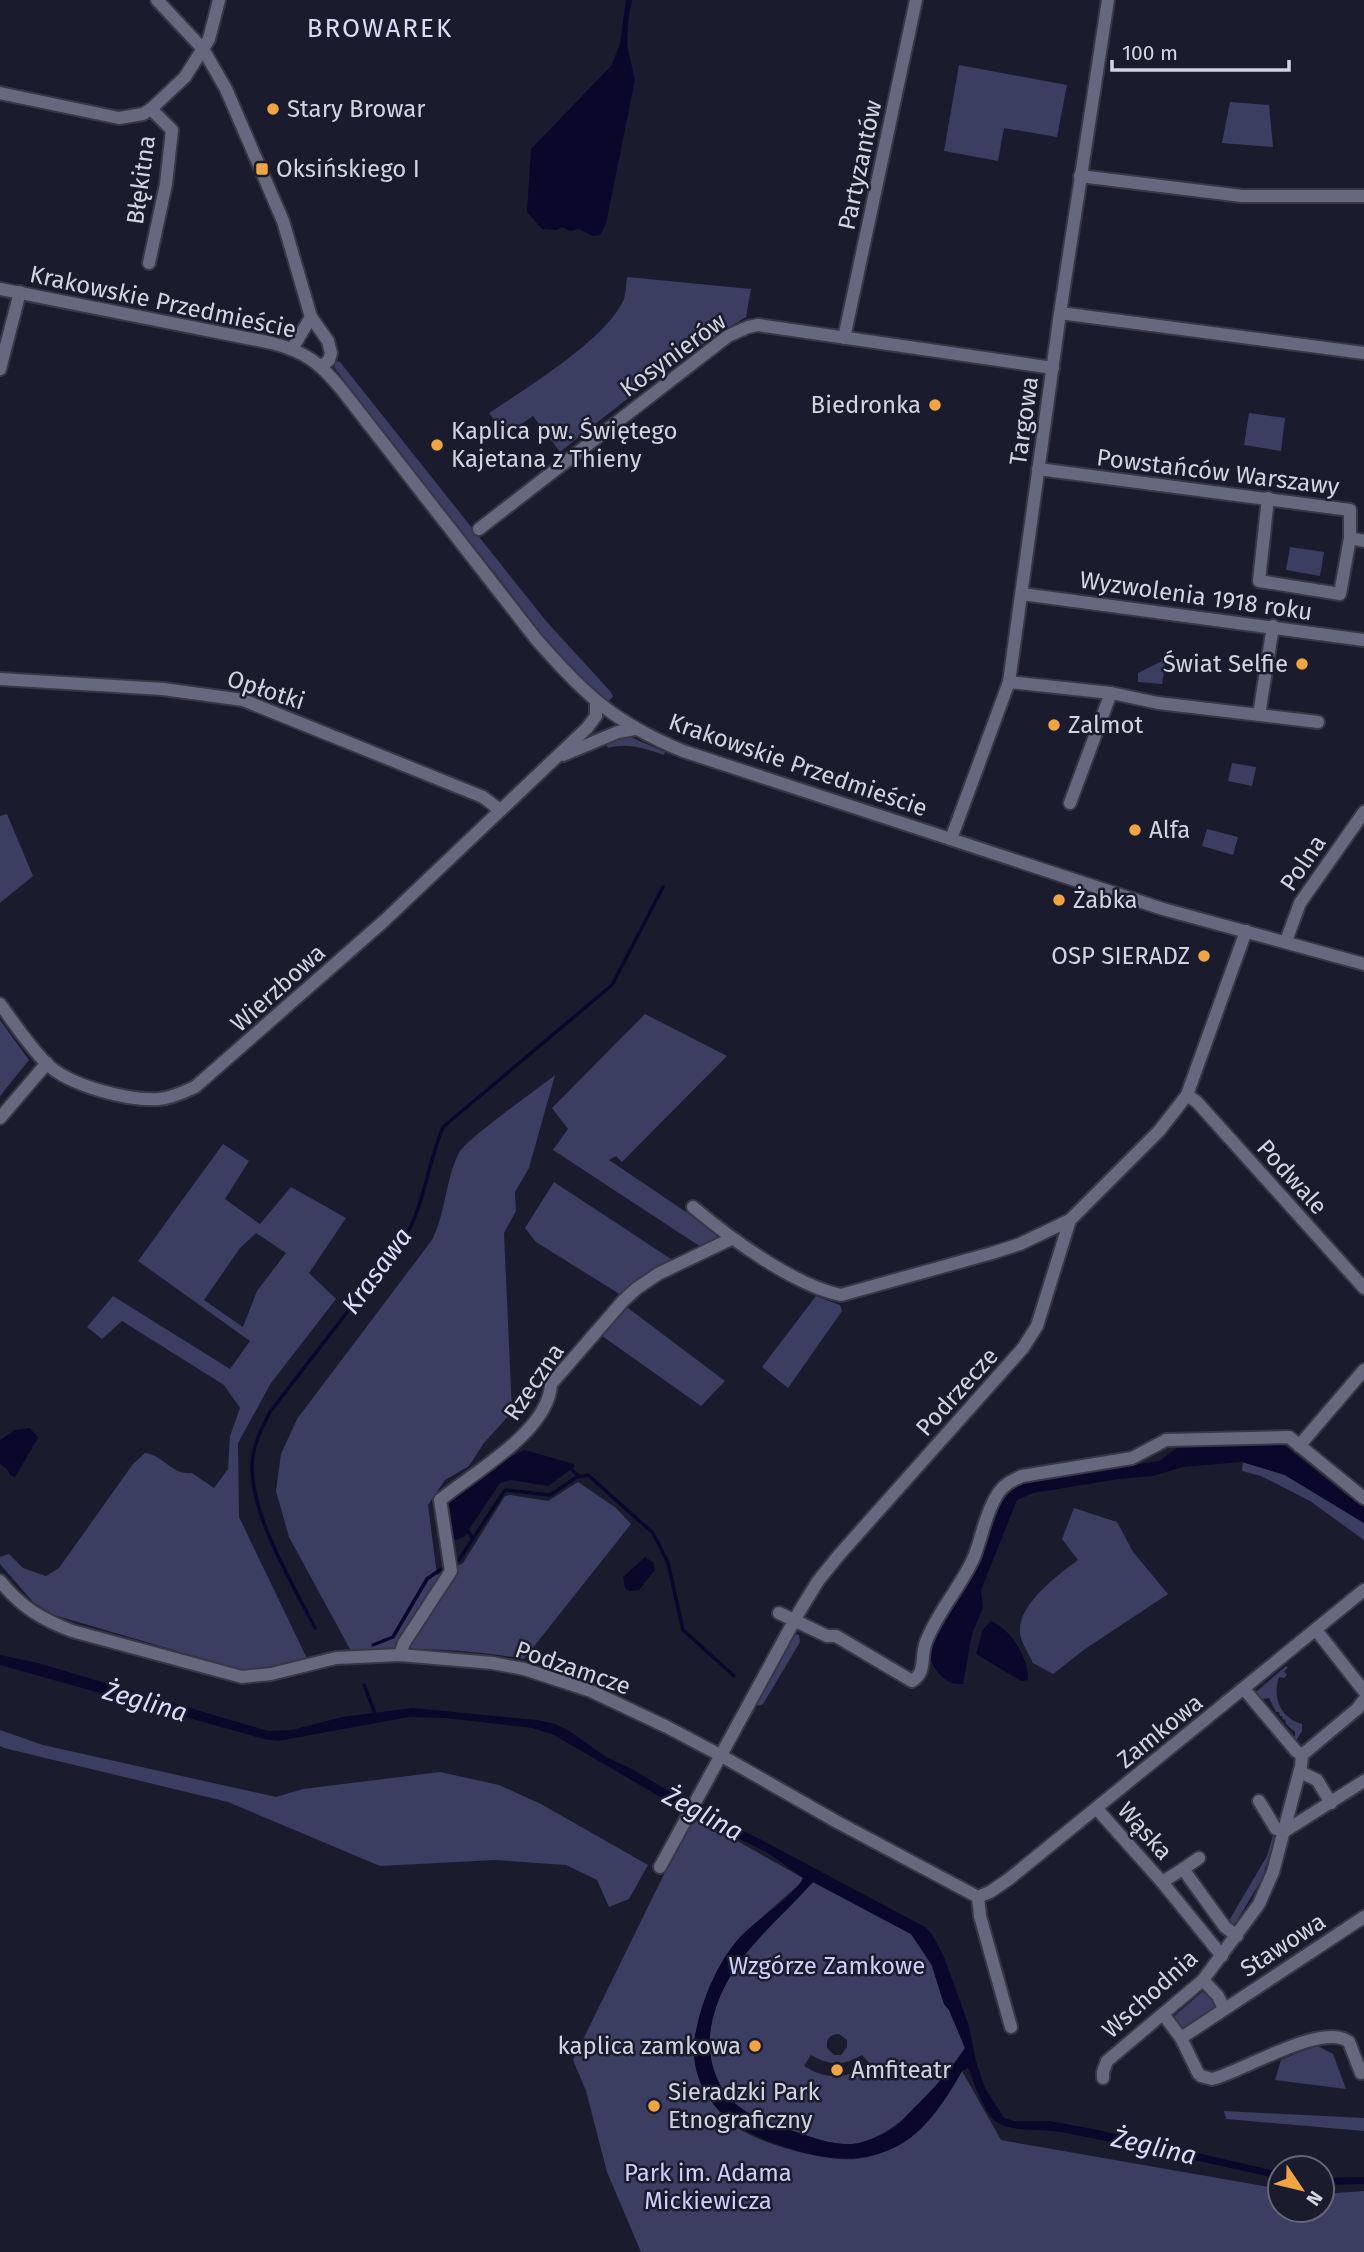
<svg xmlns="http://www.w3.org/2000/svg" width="1364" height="2252" font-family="'Fira Sans',sans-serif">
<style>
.green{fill:#3b3d61;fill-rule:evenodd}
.water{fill:#0b072b;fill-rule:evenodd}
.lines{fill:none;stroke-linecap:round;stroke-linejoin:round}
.stream{stroke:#0b072b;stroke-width:3.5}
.minor-casing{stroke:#373746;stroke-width:16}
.minor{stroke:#66687d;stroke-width:12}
.poi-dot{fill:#f1a540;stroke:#1a1c2d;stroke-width:2.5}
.labels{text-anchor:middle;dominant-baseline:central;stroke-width:5;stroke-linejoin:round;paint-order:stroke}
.poi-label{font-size:24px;fill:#d2d4e0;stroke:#1a1c2d;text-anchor:start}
.street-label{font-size:24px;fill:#d2d4e0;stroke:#1a1c2d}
.park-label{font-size:24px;fill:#ccd0fb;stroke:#1a1c2d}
.neighbourhood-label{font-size:26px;letter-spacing:2px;fill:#d8dbf4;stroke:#1a1c2d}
.water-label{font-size:26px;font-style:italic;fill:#daddfa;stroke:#1a1c2d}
</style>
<rect width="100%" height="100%" fill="#1a1c2d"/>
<!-- green -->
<g class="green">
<polygon points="959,65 1067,85 1057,137 1004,128 998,161 944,151"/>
<polygon points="1230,102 1269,105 1273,147 1222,143"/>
<path d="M627,277L751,289L746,317C680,356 620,404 560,452L533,416L506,435L489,413C525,389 608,338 624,299C626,292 626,284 627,277Z"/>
<path d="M336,361L340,362L546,621L610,691L613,696L611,699L607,701C562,670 531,619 498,577C443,507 387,438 334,367Z"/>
<polygon points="1249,413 1285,418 1281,451 1244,445"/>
<polygon points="1290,547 1324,552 1320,576 1286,570"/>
<polygon points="1166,659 1162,684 1138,682 1138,673"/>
<path d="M628,736L665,752L664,755C648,749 625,742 608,748L606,743Z"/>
<polygon points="1232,763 1256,767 1252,786 1228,781"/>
<polygon points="7,814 33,876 0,903 0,816"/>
<polygon points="1207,829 1238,837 1233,855 1202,846"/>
<polygon points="645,1014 727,1056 622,1162 616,1156 609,1160 723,1237 701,1247 553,1150 568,1129 552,1108"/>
<polygon points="0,1020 29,1060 0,1096"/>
<path d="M555,1075L529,1168L515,1192L516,1211L504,1233L512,1412L484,1443L469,1466L445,1480L428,1505L437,1575L463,1563L505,1496L510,1495L548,1501L578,1482L616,1508L631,1524L524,1659C468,1649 408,1647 351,1651L289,1537L276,1491L281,1454L297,1419L432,1240C446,1213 445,1180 459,1153C465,1140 539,1088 555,1075Z"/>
<path d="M223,1144L249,1161L225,1199L260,1224L291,1187L346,1218L309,1273L336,1299L271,1383L238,1443L239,1517L313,1671H245L54,1615L33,1602L0,1564V1557L9,1554L23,1568L46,1576L59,1568L133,1464L145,1453C163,1455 173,1476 192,1473L214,1488L228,1469L230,1436L240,1408L224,1385L122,1321L102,1339L87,1327L113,1296L230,1369L250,1341L138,1261ZM256,1233L286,1253L257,1291L243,1327L204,1300L240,1248Z"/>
<polygon points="554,1182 674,1261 621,1295 536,1242 525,1228"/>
<polygon points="816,1296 840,1305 842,1311 788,1388 762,1367"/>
<polygon points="624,1305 725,1381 701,1406 598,1333"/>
<polygon points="1243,1462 1285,1475 1364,1523 1364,1540 1310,1501 1261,1476 1242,1471"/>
<path d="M1074,1508L1117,1522L1133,1552L1168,1594L1085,1649L1053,1674L1033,1663C1029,1654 1020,1641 1020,1632C1018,1604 1058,1575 1078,1560L1062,1539Z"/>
<polygon points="794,1634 799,1635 800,1642 763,1704 759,1706 755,1702"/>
<path d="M1286,1666L1288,1668L1284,1671L1287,1675L1284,1678L1279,1677C1272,1697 1280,1718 1302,1724V1731L1296,1741L1298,1747L1288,1737L1295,1736V1732L1286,1724L1285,1719L1283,1720L1282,1716H1280L1279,1712H1276L1269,1698L1262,1699L1256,1692Z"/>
<polygon points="0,1730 43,1745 276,1797 303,1789 440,1772 499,1785 541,1804 648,1865 629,1899 609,1907 597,1880 566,1865 495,1860 380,1866 228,1802 4,1748 0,1746"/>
<path d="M693,1820H700L803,1878L802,1882C754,1925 722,1945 703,2011C700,2020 695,2031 694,2041C690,2073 710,2106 734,2125C758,2144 825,2162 856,2159C870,2158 888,2151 901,2144C928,2128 947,2098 962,2071L1001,2140L1280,2189V2210H1322V2194L1364,2191V2252H641L607,2172L586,2091L573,2060L667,1868Z"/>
<polygon points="1274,1832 1276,1833 1262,1879 1232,1929 1227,1924 1267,1856"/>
<path d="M813,1882L911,1934L932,1966L944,2004L949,2010L965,2048C939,2084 909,2125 866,2141C844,2149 820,2140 799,2133C761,2120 727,2111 713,2070C707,2048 709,2028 716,2007C734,1954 777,1922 813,1882ZM839,2034L847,2040V2047L841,2055H834L827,2048C826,2039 830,2034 839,2034ZM811,2055C830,2066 843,2066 862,2055L869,2063C849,2080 826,2080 804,2066Z"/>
<path d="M1202,1992C1211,1993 1217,2002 1216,2010L1184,2031L1180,2030L1172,2018Z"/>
<polygon points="1316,2045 1333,2054 1346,2089 1275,2080 1281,2060"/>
<polygon points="1224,2111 1364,2118 1364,2131 1226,2119"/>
</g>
<!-- water -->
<g class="water">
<polygon points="626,0 632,0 628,21 627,45 635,80 606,224 600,235 593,236 579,229 570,231 562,227 557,230 542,229 527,212 531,149 611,66 620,44"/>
<polygon points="30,1428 38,1438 15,1477 10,1475 7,1469 0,1464 0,1440 15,1430"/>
<path d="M1280,1442L1350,1498L1364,1507V1523L1285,1475L1242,1462L1183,1467L1153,1476L1119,1479L1033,1493L1017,1500L981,1590L983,1608L972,1634L963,1684C943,1686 932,1667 927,1650L972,1574L999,1502L1007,1491L1022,1484L1115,1465L1120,1467L1159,1461L1181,1445Z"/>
<polygon points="525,1450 574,1464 574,1467 548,1486 511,1480 500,1483 464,1537 456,1540 452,1536 449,1503 510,1457"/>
<polygon points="645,1557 653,1562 655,1570 639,1590 629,1591 625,1588 623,1577"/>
<path d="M991,1621C1011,1629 1029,1659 1028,1680L1021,1681L976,1654L983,1629Z"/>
<path d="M0,1655L38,1663L268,1731L292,1730L342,1717L413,1708L537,1720L555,1724L571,1732L606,1757L630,1768L706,1813L758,1838L925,1927L932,1934L944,1957L969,2026L976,2061L985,2088L1004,2118L1014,2121H1050L1098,2130L1280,2172V2179C1207,2163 1134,2146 1061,2132C1043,2129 1013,2132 998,2123C985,2116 974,2082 968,2068L962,2071C947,2097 928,2128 901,2144C865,2165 826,2160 788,2148C729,2130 682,2094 697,2026C704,1994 721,1955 745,1932C760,1918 795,1895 803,1878L768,1853L700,1820L554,1735L532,1728L446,1718L409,1717L278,1741L264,1739L0,1665ZM813,1882L911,1934L931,1963L944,2004L949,2010L965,2048C950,2072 930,2092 910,2112C905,2117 900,2123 895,2127C887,2133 875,2138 866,2141C844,2149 820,2140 799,2133C761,2120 727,2111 714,2070C707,2048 709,2029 716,2007C734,1954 777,1922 813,1882Z"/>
<polygon points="1364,2177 1364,2184 1322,2185 1322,2178"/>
</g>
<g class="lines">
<!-- stream -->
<g class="stream">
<polyline points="572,1470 579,1476"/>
<polyline points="468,1531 473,1539"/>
<polyline points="459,1560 505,1490 550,1495 577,1477 588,1475 653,1533 668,1563 683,1630 734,1676"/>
<path d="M315,1628C292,1583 250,1514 252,1463C253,1445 262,1428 270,1412L406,1236C425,1201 428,1163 443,1127L612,985L663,887"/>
<polyline points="373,1645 393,1637 427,1579 441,1569"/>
<polyline points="364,1685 376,1716"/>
</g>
<!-- minor casing -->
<g class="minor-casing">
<g id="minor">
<polyline points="157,0 203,49 226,89 283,221 311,317 328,341 331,353 329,360 322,366"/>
<polyline points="0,93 119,118 143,114 151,109 185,77 209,39 219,0"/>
<polyline points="1080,176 1242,196 1364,196"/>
<polyline points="149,263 166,184 172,130 151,109"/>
<path d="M0,289L272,343C306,352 320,363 342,390L536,639C584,694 613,722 683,751L1163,909L1364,964"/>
<polyline points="1060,313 1364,353"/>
<polyline points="844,338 916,0"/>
<polyline points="292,349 311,317"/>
<polyline points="0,369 20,292"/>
<polyline points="1038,469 1350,510 1350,538 1364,541"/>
<polyline points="1268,498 1259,581 1340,594 1350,538"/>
<polyline points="479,529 728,336 748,327 758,325 1053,368"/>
<polyline points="1022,594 1364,640"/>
<polyline points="0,679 163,689 243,700 483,797 500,810"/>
<polyline points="1009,682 1111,693 1158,703 1318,722"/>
<polyline points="1259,715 1273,626"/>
<polyline points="563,755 618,732 635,729"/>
<polyline points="1070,803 1111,693"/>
<polyline points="951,839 1009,682 1060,313 1108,0"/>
<polyline points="1286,941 1300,903 1364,812"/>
<path d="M0,1004C15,1024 29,1046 47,1064C70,1086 128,1101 159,1099C172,1098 184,1092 195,1087L384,921L587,728L596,716V702"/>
<polyline points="1187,1095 1197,1102 1364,1288"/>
<polyline points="0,1118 47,1063"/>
<path d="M693,1207C730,1238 793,1285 841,1295L992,1253L1020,1244L1070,1220"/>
<polyline points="1299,1446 1364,1370"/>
<path d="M0,1581C21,1607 41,1619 72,1631L242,1677L271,1674L336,1658L400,1655L492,1663L524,1669L591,1691L667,1727L720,1755L839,1823L978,1897"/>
<path d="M779,1613L827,1636H836L912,1681C927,1672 920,1657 926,1642C937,1612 961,1587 974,1557C982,1537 985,1514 997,1495C1003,1485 1011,1481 1022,1476L1132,1458L1166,1440L1289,1437L1364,1498"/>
<polyline points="1316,1630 1364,1691"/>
<path d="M400,1655L404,1643L451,1571L440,1500C474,1472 549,1431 551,1384L623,1301L636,1289L658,1274L731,1239"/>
<polyline points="1244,1689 1296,1751 1302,1755 1357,1709 1364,1700"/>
<polyline points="1300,1772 1317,1780 1331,1803"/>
<polyline points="1259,1801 1276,1829 1285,1831 1364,1781"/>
<polyline points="1097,1809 1162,1882"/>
<polyline points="660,1867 799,1612 818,1581 839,1555 1023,1348 1037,1326 1070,1220 1159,1131 1187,1095 1246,931"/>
<polyline points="1183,1869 1199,1858"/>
<polyline points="978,1897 990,1892 1009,1879 1364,1590"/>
<polyline points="978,1897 980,1916 1011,2027"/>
<polyline points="1222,1956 1162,1882 1183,1869 1225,1927 1237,1936"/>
<polyline points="1203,1980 1218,1996 1224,2009"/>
<polyline points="1163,2014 1181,2038 1364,1917"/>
<path d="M1181,2038L1198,2073L1201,2076L1212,2079C1242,2072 1323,2021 1349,2042L1361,2073"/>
<polyline points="1103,2078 1103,2072 1107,2061 1203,1980 1259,1904 1273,1872 1301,1766 1302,1755"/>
</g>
</g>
<!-- minor -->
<use href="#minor" class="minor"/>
</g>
<!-- markers -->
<g class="poi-dot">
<circle cx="273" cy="109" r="7"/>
<rect x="255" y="162" width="14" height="14" rx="3.5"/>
<circle cx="935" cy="405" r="7"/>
<circle cx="437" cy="445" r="7"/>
<circle cx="1302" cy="664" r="7"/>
<circle cx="1054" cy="725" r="7"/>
<circle cx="1135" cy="830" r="7"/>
<circle cx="1059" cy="900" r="7"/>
<circle cx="1204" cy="956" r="7"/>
<circle cx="755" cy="2046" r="7"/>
<circle cx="837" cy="2070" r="7"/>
<circle cx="654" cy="2106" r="7"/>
</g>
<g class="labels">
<!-- poi labels -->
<g class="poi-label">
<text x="287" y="109">Stary Browar</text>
<text x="276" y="169">Oksińskiego I</text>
<text x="921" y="405" text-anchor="end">Biedronka</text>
<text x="451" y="431">Kaplica pw. Świętego<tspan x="451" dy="28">Kajetana z Thieny</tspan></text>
<text x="1288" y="664" text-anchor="end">Świat Selfie</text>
<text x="1068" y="725">Zalmot</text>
<text x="1149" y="830">Alfa</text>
<text x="1073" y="900">Żabka</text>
<text x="1190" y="956" text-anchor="end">OSP SIERADZ</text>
<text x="741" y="2046" text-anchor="end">kaplica zamkowa</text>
<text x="851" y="2070">Amfiteatr</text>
<text x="668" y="2092">Sieradzki Park<tspan x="668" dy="28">Etnograficzny</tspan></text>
</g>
<!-- street labels -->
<g class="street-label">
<text transform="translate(860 165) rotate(-78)">Partyzantów</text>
<text transform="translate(141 180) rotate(-82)">Błękitna</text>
<text transform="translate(163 302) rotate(12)">Krakowskie Przedmieście</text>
<text transform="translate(673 355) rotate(-36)">Kosynierów</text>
<text transform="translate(1024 421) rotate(-82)">Targowa</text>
<text transform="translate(1218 472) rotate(7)">Powstańców Warszawy</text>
<text transform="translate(1196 596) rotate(8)">Wyzwolenia 1918 roku</text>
<text transform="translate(266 690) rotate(18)">Opłotki</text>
<text transform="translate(798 765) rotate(19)">Krakowskie Przedmieście</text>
<text transform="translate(1303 863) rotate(-56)">Polna</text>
<text transform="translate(278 988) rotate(-42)">Wierzbowa</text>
<text transform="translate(1292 1177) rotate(48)">Podwale</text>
<text transform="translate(534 1382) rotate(-56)">Rzeczna</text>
<text transform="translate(957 1392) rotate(-48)">Podrzecze</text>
<text transform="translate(573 1668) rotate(19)">Podzamcze</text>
<text transform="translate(1160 1731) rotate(-39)">Zamkowa</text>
<text transform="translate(1145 1831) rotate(48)">Wąska</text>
<text transform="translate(1283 1945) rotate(-33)">Stawowa</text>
<text transform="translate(1150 1994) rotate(-42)">Wschodnia</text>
</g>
<!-- park labels -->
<g class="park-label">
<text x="827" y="1966">Wzgórze Zamkowe</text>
<text x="708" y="2173">Park im. Adama<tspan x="708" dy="28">Mickiewicza</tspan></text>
</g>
<!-- neighbourhood labels -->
<g class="neighbourhood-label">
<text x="380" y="28">BROWAREK</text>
</g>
<!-- water labels -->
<g class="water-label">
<text transform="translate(377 1271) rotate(-54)">Krasawa</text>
<text transform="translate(145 1702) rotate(16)">Żeglina</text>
<text transform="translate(703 1814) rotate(28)">Żeglina</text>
<text transform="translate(1154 2147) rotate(13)">Żeglina</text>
</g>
</g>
<!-- north arrow -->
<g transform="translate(1301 2189) rotate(125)"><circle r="33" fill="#1a1c2d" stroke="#646675" stroke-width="2"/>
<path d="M0-5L12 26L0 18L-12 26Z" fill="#f1a540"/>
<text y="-10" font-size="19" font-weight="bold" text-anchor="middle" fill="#d2d4e0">N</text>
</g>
<!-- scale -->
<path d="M1112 60v10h177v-10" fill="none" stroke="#d2d4e0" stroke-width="3.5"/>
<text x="1122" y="60" font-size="21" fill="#d2d4e0" stroke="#1a1c2d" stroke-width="5" paint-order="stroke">100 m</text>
</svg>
